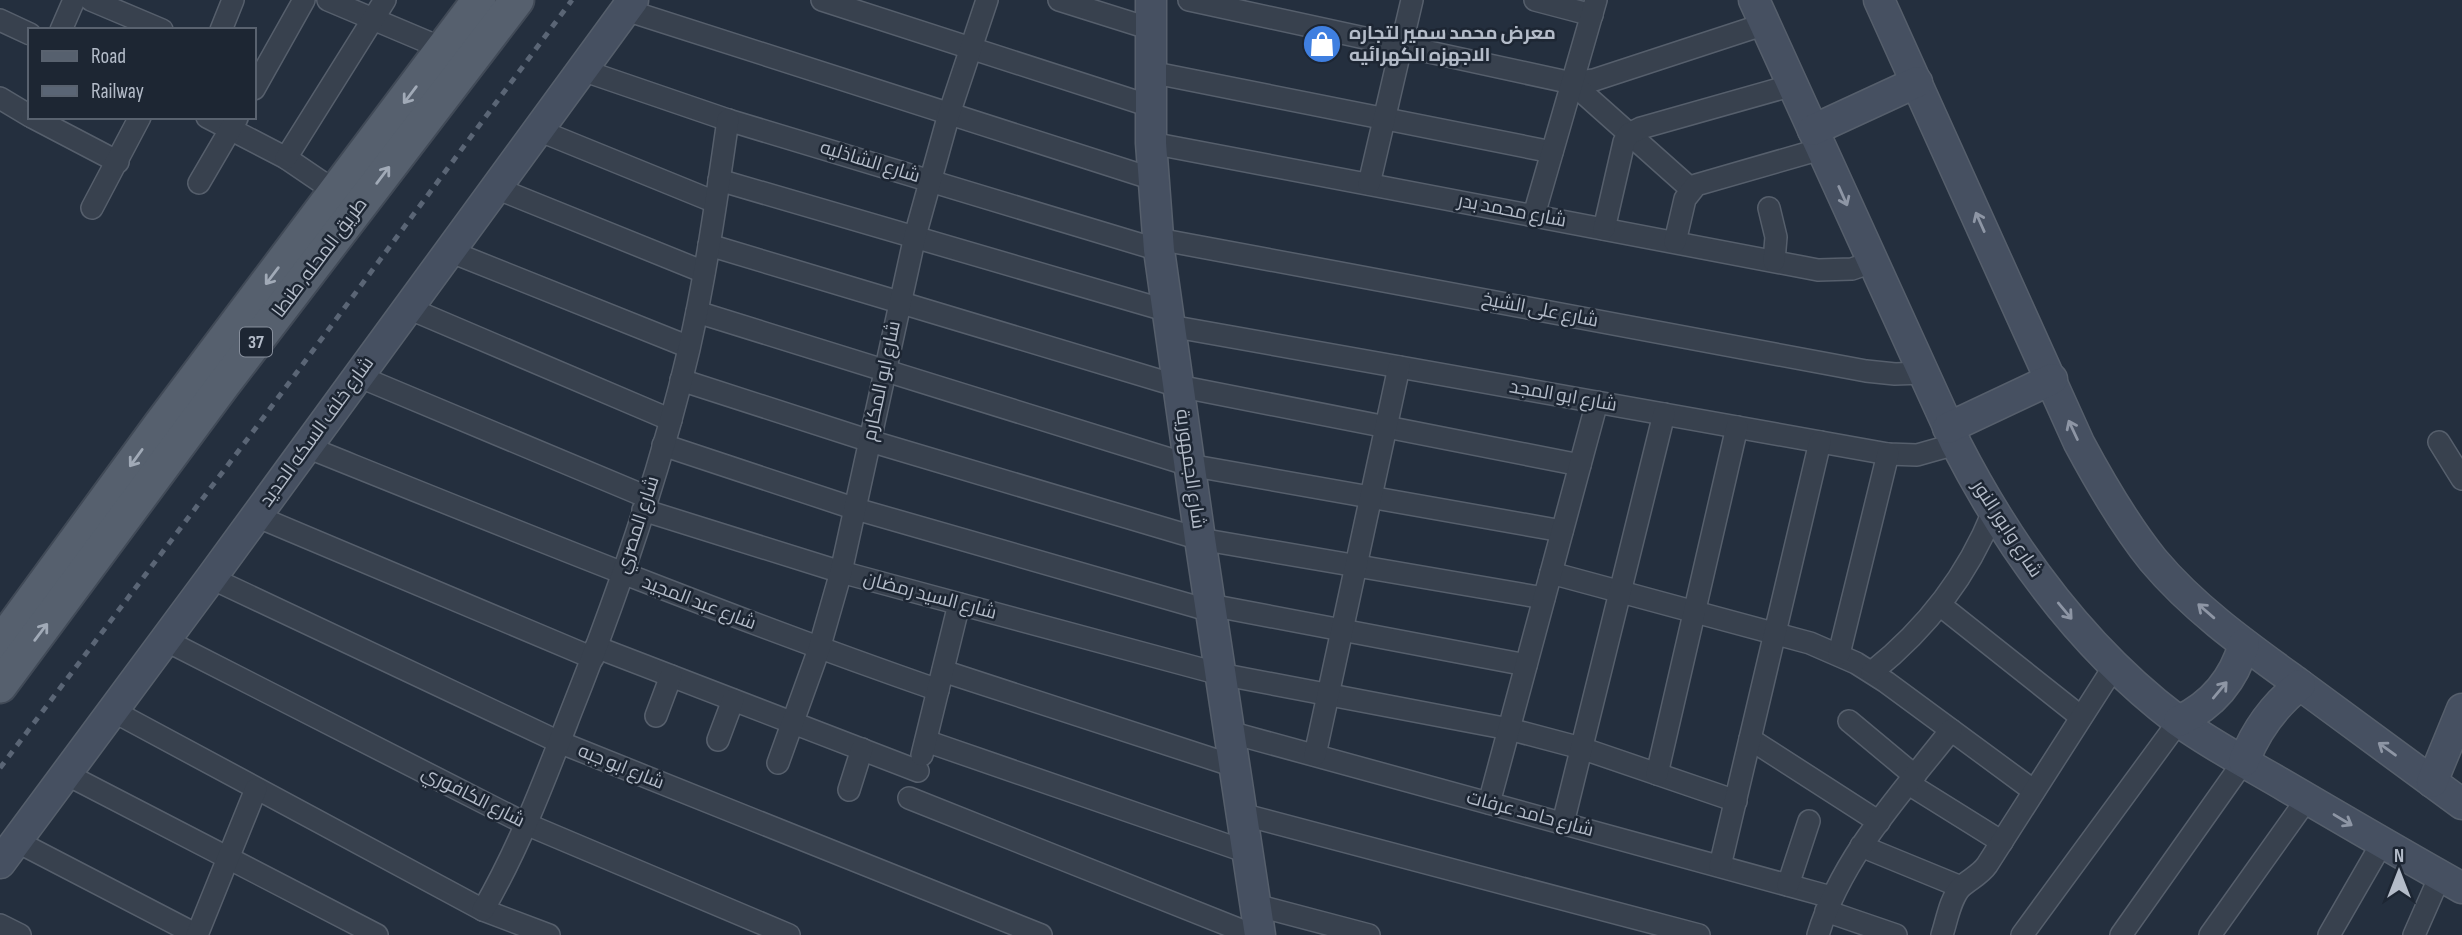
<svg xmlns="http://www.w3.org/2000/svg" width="2462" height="935" font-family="'Sofia Sans Condensed',Cairo,sans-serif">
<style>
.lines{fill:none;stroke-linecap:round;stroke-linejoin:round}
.street-casing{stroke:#565f6c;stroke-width:24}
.secondary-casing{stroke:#565f6c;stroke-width:33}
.primary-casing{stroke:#414a57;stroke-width:37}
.street{stroke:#38414e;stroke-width:21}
.secondary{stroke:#465061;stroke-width:30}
.primary{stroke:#56606e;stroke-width:33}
.rail{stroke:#5a6575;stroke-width:5;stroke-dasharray:7 7;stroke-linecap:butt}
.oneway{stroke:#a1aab7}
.oneway2{stroke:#8e96a5}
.labels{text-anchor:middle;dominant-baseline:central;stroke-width:5;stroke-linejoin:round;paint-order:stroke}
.shield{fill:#1d2633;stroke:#878f9c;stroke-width:2}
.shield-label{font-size:18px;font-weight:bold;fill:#b4bcc9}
.poi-label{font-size:19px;font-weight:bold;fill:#b4bcc9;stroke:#1d2633;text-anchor:start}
.street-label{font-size:19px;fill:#b4bcc9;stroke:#1d2633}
</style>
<rect width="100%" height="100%" fill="#242f3e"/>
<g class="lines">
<!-- street casing -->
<g class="street-casing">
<g id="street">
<polyline points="91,0 162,30"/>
<polyline points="328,0 444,49"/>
<polyline points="822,0 1150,106"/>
<polyline points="1059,0 1151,29"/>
<polyline points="1189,0 1572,83 1594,80 1765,24"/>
<polyline points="1535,0 1592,15"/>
<polyline points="626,10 1153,179"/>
<polyline points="0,20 30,34"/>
<polyline points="61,30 74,0"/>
<polyline points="221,30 233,0"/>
<polyline points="582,70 728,120 1159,250"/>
<polyline points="1150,72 1552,152"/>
<polyline points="1572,83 1691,189"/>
<polyline points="254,89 304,0"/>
<polyline points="0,98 30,116"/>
<polyline points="32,117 118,162"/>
<polyline points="207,117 286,158 336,192"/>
<polyline points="538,130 715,202"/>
<polyline points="1151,143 1818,270 1852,269 1872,262"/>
<polyline points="286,158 385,0"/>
<polyline points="719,180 1168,311"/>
<polyline points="199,183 237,118"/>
<polyline points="1369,184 1412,0"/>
<polyline points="496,188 704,272"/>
<polyline points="92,208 140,117"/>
<polyline points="1769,208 1776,237 1774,261"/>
<polyline points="1534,215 1596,0"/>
<polyline points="1604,229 1624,142 1629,134 1641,128 1793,85"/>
<polyline points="1158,239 1866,371 1895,374 1923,373"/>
<polyline points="1675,242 1685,199 1696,185 1821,149"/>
<polyline points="709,245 1178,386 1580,465"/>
<polyline points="449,251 689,347"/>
<polyline points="408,308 671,420"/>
<polyline points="697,312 1189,465 1562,531"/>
<polyline points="1170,326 1888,454 1917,455 1956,444"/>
<polyline points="358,376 647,497"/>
<polyline points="681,380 870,441 1200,539 1544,598"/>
<polyline points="2439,442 2462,479"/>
<polyline points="663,445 856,509 1211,611"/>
<path d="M307,447C516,531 725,616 938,690"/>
<polyline points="643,510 841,572 1220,674 1509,729 1581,748 1736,801"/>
<polyline points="256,516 593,658"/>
<polyline points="1551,573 1810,643 1856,663 1886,682 2034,791"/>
<polyline points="211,578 559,742 1041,935"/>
<polyline points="1210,605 1526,665"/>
<polyline points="1940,605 2081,717"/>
<polyline points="165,640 526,824 789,935"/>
<polyline points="596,647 918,771"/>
<polyline points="1839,654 1888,454"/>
<polyline points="943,671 1234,766"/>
<path d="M1872,672C1926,629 1967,577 1993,512"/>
<polyline points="113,711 483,910 549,935"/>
<polyline points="656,716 671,676"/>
<polyline points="1849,721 1915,776"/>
<polyline points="1229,732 1831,897"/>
<polyline points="1750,739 1879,822"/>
<polyline points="718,740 733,700"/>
<polyline points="926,741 1247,852"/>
<polyline points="922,755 959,604"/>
<polyline points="1315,755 1399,367"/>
<polyline points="778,763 819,649 841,572 915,236 949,114 987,0"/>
<polyline points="66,774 377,935"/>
<polyline points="1657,774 1737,427"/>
<polyline points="1909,784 2002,842"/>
<polyline points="849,790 862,749"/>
<polyline points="909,798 1253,935"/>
<polyline points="1489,803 1597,402"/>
<polyline points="1241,814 1699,935"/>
<polyline points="1563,823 1664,414"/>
<polyline points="16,841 197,935"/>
<polyline points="1861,846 1961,887"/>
<polyline points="1720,866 1820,442"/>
<polyline points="1788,885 1809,821"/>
<polyline points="1255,905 1369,935"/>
<path d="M483,910C519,848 545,779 571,712C618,594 660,473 689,349C706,274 717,196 728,120"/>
<polyline points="1826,911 1896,935"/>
<polyline points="0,925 20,935"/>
<polyline points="197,935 256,789"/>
<path d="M1818,935C1842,856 1901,794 1951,730"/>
<path d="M1942,935C1947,920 1950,899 1961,887C1970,879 1980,875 1987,865L2115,665"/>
<polyline points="2022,935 2179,721"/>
<polyline points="2121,935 2244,761"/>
<polyline points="2210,935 2307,799"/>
<polyline points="2329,935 2382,843"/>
<polyline points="2414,935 2440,876"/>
</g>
</g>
<!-- secondary casing -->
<g class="secondary-casing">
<g id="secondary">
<polyline points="1151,0 1151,143 1159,250 1200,539 1260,935"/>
<path d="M1754,0L1956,444C2010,549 2082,648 2177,720C2211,745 2250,765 2287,787C2345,821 2403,855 2462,888"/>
<path d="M1879,0L2079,443C2101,484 2124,524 2153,560C2194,609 2248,647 2299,684C2353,724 2408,764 2462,804"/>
<polyline points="1813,130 1917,82"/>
<polyline points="1948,428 2052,379"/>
<path d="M2179,721C2213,705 2234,680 2244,644"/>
<path d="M2244,761C2256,730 2273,706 2300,685"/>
<polyline points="2432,782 2462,709"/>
<polyline points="0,863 211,578 633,0"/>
</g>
</g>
<!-- primary casing -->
<g class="primary-casing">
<g id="primary">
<polyline points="0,644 160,425 479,0"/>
<polyline points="0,686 223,385 517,0"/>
</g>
</g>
<!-- street -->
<use href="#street" class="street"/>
<!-- secondary -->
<use href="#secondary" class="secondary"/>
<!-- primary -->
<use href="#primary" class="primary"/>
<!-- rail -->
<polyline class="rail" points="0,768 252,433 572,0"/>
</g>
<!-- one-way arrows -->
<defs><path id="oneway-shaft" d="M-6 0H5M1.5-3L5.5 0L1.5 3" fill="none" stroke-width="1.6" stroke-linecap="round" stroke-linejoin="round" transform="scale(1.75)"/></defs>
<g class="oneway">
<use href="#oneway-shaft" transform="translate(410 95) rotate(127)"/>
<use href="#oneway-shaft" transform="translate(383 175) rotate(-53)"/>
<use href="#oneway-shaft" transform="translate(272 276) rotate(127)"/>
<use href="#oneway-shaft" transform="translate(136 458) rotate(126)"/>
<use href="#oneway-shaft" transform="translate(41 632) rotate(-53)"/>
</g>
<g class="oneway2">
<use href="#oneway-shaft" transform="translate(1843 196) rotate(66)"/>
<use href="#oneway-shaft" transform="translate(1980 222) rotate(-114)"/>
<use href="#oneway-shaft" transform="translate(2073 430) rotate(-115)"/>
<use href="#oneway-shaft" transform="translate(2065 611) rotate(50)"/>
<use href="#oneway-shaft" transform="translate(2206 611) rotate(-139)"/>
<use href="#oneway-shaft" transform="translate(2220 690) rotate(-50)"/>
<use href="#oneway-shaft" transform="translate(2387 749) rotate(-144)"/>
<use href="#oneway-shaft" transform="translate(2343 820) rotate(31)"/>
</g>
<!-- icons -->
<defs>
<g id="shop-disc" transform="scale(2.0125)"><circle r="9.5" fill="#3f7fe0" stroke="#1d2633"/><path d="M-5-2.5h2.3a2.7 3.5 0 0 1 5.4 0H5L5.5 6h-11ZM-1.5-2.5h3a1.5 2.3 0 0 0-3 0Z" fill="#fff"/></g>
</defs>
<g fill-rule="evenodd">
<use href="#shop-disc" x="1322" y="44"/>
</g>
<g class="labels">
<!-- shield labels -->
<rect class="shield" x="240" y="327.5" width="32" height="29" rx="5"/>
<g class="shield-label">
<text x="256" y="342">37</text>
</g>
<!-- poi labels -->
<g class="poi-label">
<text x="1349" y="33">معرض محمد سمير لتجاره<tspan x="1349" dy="22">الاجهزه الكهرائيه</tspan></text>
</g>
<!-- street labels -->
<g class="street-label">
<text transform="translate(870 162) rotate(17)">شارع الشاذليه</text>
<text transform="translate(1512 211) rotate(11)">شارع محمد بدر</text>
<text transform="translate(320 258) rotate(-53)">طريق المحله, طنطا</text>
<text transform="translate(1540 310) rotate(11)">شارع على الشيخ</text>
<text transform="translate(882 381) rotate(-78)">شارع ابو المكارم</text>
<text transform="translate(1563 396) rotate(10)">شارع ابو المجد</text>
<text transform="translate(317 432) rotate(-54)">شارع خلف السكه الحديد</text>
<text transform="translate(1190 469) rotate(82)">شارع الجمهورية</text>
<text transform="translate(638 525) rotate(-72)">شارع المصري</text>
<text transform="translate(2007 529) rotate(57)">شارع وابور النور</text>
<text transform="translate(930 596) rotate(15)">شارع السيد رمضان</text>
<text transform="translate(699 603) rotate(21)">شارع عبد المجيد</text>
<text transform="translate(621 767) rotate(22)">شارع ابو جبه</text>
<text transform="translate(473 797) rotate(27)">شارع الكافوري</text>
<text transform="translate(1530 814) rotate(15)">شارع حامد عرفات</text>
</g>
</g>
<!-- legend -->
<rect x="28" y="28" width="228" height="91" fill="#1d2633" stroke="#59626f" stroke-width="2"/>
<rect x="42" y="51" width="35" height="10" fill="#56606e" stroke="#59626f" stroke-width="2"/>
<text x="91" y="63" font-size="21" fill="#b4bcc9">Road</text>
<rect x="42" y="86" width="35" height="10" fill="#5a6575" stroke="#59626f" stroke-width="2"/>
<text x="91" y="98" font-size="21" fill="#b4bcc9">Railway</text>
<!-- north arrow -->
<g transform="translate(2399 872)" stroke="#1d2633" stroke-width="5" paint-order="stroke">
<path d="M0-5L12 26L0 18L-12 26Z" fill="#b4bcc9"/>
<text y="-10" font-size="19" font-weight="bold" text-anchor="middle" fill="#b4bcc9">N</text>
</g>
</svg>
